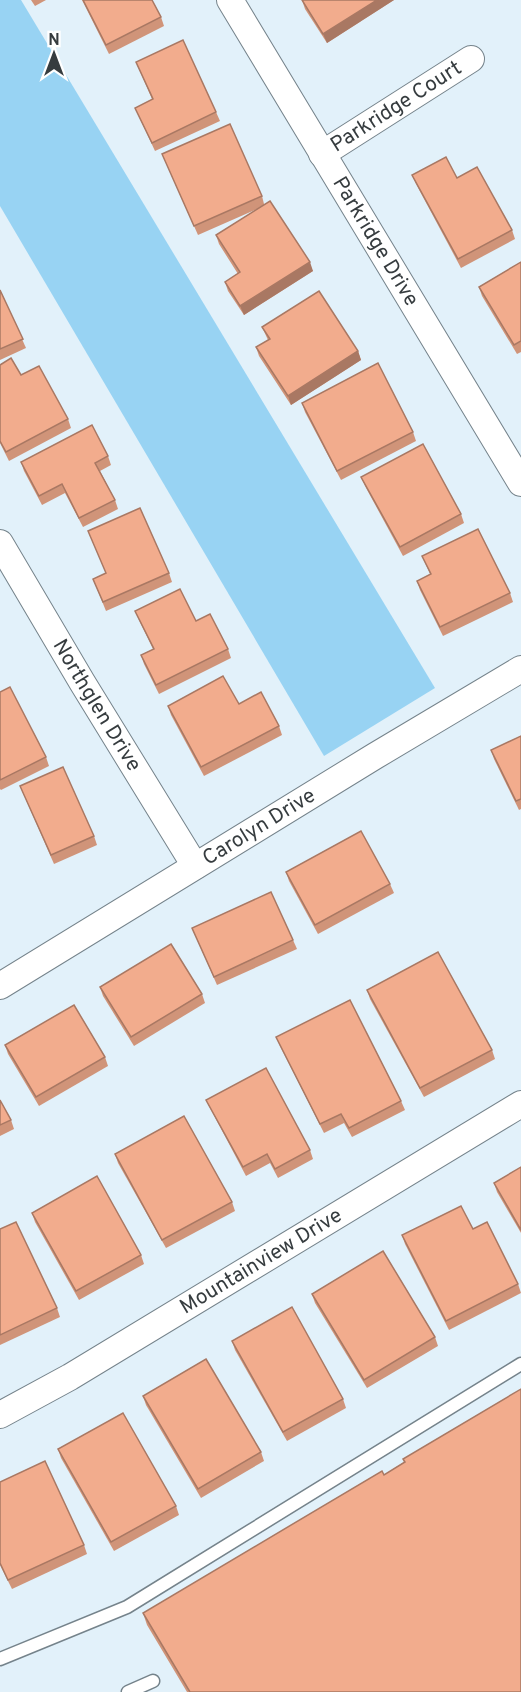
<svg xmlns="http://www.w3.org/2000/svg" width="521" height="1692" font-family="Overpass,sans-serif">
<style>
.green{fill:#98d3f3}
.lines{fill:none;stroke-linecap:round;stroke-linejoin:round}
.service-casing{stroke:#75838b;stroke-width:15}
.minor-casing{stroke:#75838b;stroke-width:28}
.service{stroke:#fff;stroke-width:12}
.minor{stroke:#fff;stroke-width:26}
.wall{fill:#d09479}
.shaded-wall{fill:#a97863}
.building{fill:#f2ac8d;stroke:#a97863;stroke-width:1.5}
.labels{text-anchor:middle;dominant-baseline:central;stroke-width:5;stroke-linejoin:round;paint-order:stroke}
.street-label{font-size:21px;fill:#363c3f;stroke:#fff}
</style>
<rect width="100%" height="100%" fill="#e2f1fa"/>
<!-- green -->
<polygon class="green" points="0,0 21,0 435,688 324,756 0,206"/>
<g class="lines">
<!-- service casing -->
<g class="service-casing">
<g id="service">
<polyline points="0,1659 127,1607 521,1364"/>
<polyline points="128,1692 153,1681"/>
</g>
</g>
<!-- minor casing -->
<g class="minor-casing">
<g id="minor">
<path id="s1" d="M230,0L521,483"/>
<path id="s2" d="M322,154L471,59"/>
<path id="s3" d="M0,543L82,682L195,866"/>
<path id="s4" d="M0,986L375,756L521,669"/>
<path id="s5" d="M0,1415L70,1377L521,1104"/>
</g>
</g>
<!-- service -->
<use href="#service" class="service"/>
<!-- minor -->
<use href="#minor" class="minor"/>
</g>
<!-- wall -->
<g class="wall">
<polygon points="31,0 46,0 35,6"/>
<polygon points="82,0 152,0 161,17 164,26 109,54"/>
<polygon points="302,0 394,0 327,43 305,9"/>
<polygon points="136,62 216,112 220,121 155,151 135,108 152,99"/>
<polygon points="162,154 262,196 264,204 313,271 244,315 228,291 225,282 238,274 219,244 216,235 257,209 198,235"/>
<polygon points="412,175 457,178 512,230 515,239 461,268 416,184"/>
<polygon points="521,262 521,352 517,354 482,296 479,287"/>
<polygon points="0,290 26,348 0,360"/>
<polygon points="262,327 358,351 361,360 291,405 259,356 256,347 268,340"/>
<polygon points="0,365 21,375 68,419 71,428 9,461 0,443"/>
<polygon points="302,403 413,432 416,441 341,480 305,412"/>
<polygon points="108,456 111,465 100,471 115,500 118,509 83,527 65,493 42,505 24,471 21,462"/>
<polygon points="361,477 461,514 464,523 403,556 365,486"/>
<polygon points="88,531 169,573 172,582 106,611 93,579 106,573"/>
<polygon points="422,556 510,593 513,602 443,636 420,590 417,581 430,574"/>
<polygon points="135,611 196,621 228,649 231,658 159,694 144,664 141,655 153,649 139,620"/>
<polygon points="0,692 46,757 49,766 1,790 0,789"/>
<polygon points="239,704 279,726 282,735 204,776 171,715 168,706"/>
<polygon points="521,736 521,809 519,810 494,759 491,750"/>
<polygon points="20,786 94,836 97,845 54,864"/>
<polygon points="286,872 390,884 394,893 318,934 289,881"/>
<polygon points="192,928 293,940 297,949 217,985"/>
<polygon points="100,987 202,994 205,1003 134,1046 103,996"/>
<polygon points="367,990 492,1050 495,1059 424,1097 370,999"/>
<polygon points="276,1037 401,1101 405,1110 352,1137 344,1123 324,1133 280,1046"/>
<polygon points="5,1045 105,1057 108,1066 39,1106 8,1054"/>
<polygon points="0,1100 11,1120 14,1129 0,1136"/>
<polygon points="206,1100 310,1150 313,1159 278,1178 270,1163 246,1176 210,1108"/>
<polygon points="115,1154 232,1202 235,1211 166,1248 118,1163"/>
<polygon points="521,1167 521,1233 497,1192 494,1183"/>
<polygon points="32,1213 141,1255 144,1264 79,1300 35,1222"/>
<polygon points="0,1229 57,1308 60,1317 0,1345"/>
<polygon points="473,1229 518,1284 521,1293 449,1330 405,1244 402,1235"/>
<polygon points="312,1294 435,1337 438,1346 367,1388 315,1303"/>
<polygon points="232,1341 343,1399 346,1408 287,1441 235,1350"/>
<polygon points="143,1396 261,1452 264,1461 201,1498 146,1405"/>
<polygon points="58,1449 176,1506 179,1515 114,1551 61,1458"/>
<polygon points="403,1459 521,1692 187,1692 147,1625 143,1613 384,1475 404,1462"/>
<polygon points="0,1482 84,1545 87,1554 12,1589 0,1565"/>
</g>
<!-- shaded-wall -->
<g class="shaded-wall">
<polygon points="377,0 394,0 327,43 323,34"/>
<polygon points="310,262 313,271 244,315 240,306"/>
<polygon points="358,351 361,360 291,405 288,396"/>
</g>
<!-- building -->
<g class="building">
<polygon points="83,0 152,0 161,17 106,45"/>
<polygon points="302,0 377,0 323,34"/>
<polygon points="183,40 216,112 152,143 135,108 153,99 136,62"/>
<polygon points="230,124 262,196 194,226 162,154"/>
<polygon points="446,157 457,178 477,167 512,230 458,259 412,175"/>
<polygon points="270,201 310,262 240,306 225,282 240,272 216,235"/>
<polygon points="521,262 521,341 514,345 479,287"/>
<polygon points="0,290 23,339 0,349"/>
<polygon points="319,291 358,351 288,396 256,347 270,339 262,327"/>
<polygon points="11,358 21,375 39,366 68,419 6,452 0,441 0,365"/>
<polygon points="378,363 413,432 337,471 302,403"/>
<polygon points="92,425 108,456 95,463 115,500 79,518 62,484 39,496 21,462"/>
<polygon points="423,444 461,514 400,547 361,477"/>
<polygon points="140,508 169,573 103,602 93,579 106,573 88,531"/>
<polygon points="478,529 510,593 440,627 417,581 431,574 422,556"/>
<polygon points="180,589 196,621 210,614 228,649 156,685 141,655 154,649 135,611"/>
<polygon points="223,676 239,704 261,692 279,726 201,767 168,706"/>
<polygon points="10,687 46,757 0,780 0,692"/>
<polygon points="521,736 521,799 516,801 491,750"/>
<polygon points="63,767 94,836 51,855 20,786"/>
<polygon points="361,831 390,884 315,925 286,872"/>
<polygon points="271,892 293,940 214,977 192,928"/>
<polygon points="171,944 202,994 131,1037 100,987"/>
<polygon points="438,952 492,1050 420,1088 367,990"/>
<polygon points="350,1000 401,1101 349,1128 341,1114 320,1124 276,1037"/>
<polygon points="74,1005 105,1057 36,1097 5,1045"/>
<polygon points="266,1068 310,1150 275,1169 267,1154 243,1167 206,1100"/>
<polygon points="0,1100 11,1120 0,1125"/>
<polygon points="184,1116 232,1202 162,1240 115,1154"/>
<polygon points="521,1167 521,1230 494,1183"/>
<polygon points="97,1176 141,1255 76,1291 32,1213"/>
<polygon points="461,1206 473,1229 487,1222 518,1284 446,1321 402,1235"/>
<polygon points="16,1222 57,1308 0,1335 0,1229"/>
<polygon points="383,1251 435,1337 364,1380 312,1294"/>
<polygon points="292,1307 343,1399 283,1432 232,1341"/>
<polygon points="206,1359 261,1452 198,1489 143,1396"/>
<polygon points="521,1389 521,1692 190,1692 143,1613 382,1471 384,1475 405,1462 403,1459"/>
<polygon points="123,1413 176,1506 111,1542 58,1449"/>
<polygon points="45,1461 84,1545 8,1580 0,1563 0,1482"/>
</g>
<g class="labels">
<!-- street labels -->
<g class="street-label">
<text stroke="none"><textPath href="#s2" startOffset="88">Parkridge Court</textPath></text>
<text stroke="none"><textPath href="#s1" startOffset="282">Parkridge Drive</textPath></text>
<text stroke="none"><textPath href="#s3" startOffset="189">Northglen Drive</textPath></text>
<text stroke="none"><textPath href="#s4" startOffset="304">Carolyn Drive</textPath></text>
<text stroke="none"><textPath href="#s5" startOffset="303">Mountainview Drive</textPath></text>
</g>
</g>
<!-- north arrow -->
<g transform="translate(54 54)" stroke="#ffffff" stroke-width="4.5" paint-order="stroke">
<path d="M0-4.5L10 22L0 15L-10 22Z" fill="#363c3f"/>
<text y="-9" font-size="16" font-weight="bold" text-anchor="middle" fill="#363c3f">N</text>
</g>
</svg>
